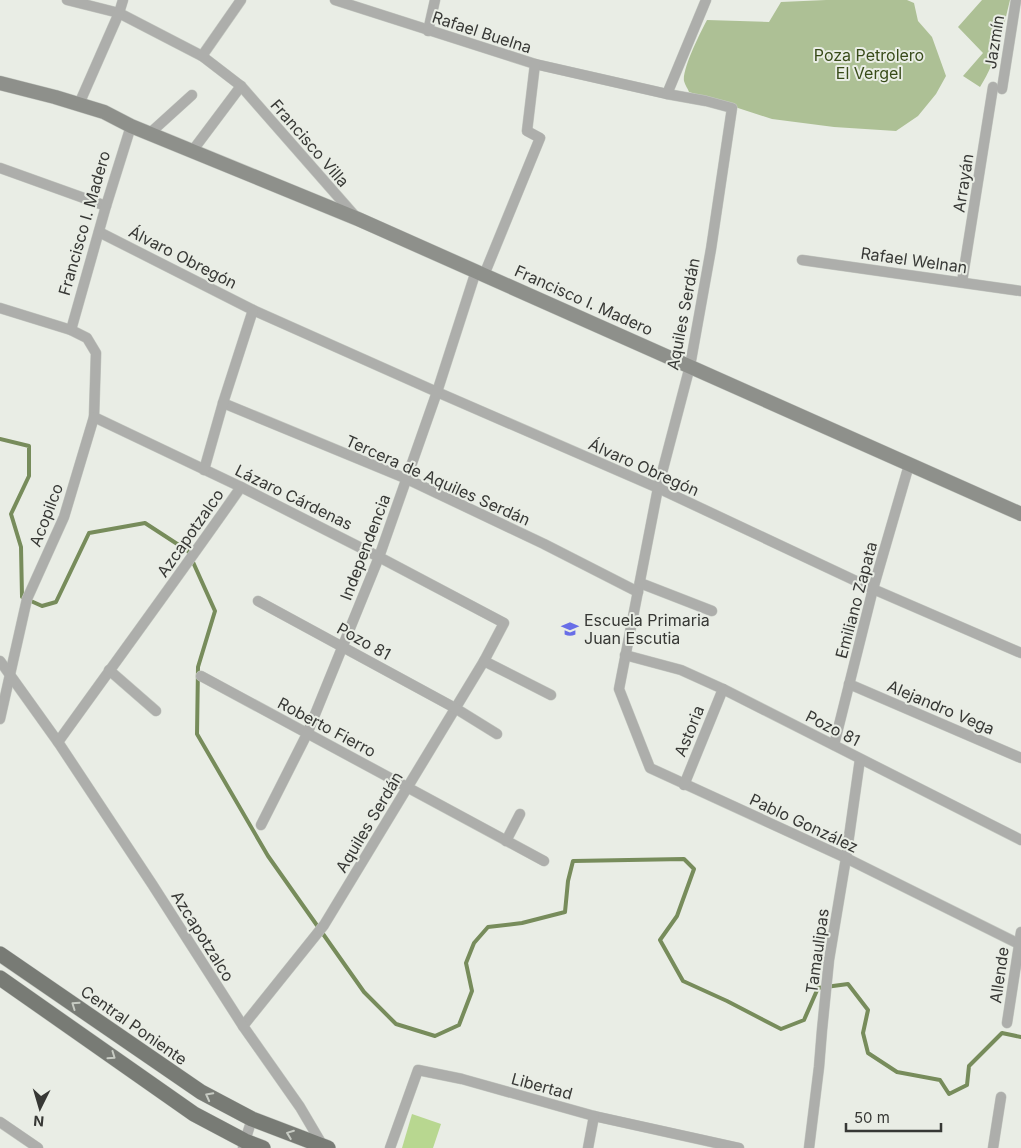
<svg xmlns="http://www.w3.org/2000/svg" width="1021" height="1148" font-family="Inter,sans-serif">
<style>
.green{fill:#adc095}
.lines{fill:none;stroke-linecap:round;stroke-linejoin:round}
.stream{stroke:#778c5b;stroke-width:4}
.building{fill:#b8d790}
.street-casing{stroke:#c5c9c2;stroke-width:11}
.secondary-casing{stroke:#c5c9c2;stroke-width:15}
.primary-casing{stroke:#c5c9c2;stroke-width:16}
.street{stroke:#adaeab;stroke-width:10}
.secondary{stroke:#8e908b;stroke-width:14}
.primary{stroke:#787b75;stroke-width:15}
.oneway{stroke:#c7cbc3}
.labels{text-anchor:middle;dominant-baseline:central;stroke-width:4;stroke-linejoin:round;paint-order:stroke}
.street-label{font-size:16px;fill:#373835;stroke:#e9ede5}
.park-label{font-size:16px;fill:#384b19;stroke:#e9ede5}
.poi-label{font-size:16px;fill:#373835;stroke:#e9ede5;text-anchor:start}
</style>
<rect width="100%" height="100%" fill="#e9ede5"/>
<!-- green -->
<g class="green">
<path d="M826,0H907L914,3L918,21L932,37L946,76L936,94L918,116L896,131L834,127L772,119L689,92C688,89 685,85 684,81C682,69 701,31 707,20L769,22L781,2Z"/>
<path d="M982,0H1010C1002,32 998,59 980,87L963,76L983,53L958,27Z"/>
</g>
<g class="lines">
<!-- stream -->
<polyline class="stream" points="0,439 29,446 29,476 11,514 21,547 22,597 42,606 56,602 89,533 145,523 188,551 215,611 198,667 197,734 268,856 364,992 396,1024 435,1036 459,1025 472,991 466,963 474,943 488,927 522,923 565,912 568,881 573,861 684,859 694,869 677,916 660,940 683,981 727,1001 781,1029 804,1020 818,988 848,984 868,1010 863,1033 868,1053 897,1072 940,1080 949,1094 967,1085 969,1066 1002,1033 1021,1037"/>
</g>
<!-- building -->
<polygon class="building" points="412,1114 441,1124 433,1148 402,1148"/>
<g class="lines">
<!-- street casing -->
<g class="street-casing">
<g id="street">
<polyline points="67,0 119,13 202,56 241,86 355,216"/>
<polyline points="335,0 535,64 667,94 706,101 732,108 711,249 690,366 658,488 619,689 650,768 846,858 1021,945"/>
<polyline points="428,31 435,0"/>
<polyline points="202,56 241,0"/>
<polyline points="1002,89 1016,0"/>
<polyline points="667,94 706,0"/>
<polyline points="79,104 119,13 123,0"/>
<polyline points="149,134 192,95"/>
<polyline points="193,150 241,86"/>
<polyline points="0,168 106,206"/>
<polyline points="99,232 253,310 437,392 658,488 873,589 1021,653"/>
<polyline points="802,260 1021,291"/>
<polyline points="484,275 540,138 527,131 535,64"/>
<polyline points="962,282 993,87"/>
<polyline points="0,308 71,330 87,338 96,353 94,417 64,517 27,599 0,719"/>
<polyline points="71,330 106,206 131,126"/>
<polyline points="223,403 407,479 544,544 638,592"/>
<polyline points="94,417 241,487 379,557 504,623 484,661 324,925 243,1026"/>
<polyline points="204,470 223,403 253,310"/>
<polyline points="640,583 712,611"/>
<polyline points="258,601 455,708 497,734"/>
<polyline points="625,655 681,670 723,689 1021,840"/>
<polyline points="0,661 58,742 152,884 243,1026 300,1107 323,1146"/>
<polyline points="484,661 551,695"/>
<polyline points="109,670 156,711"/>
<polyline points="201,676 544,861"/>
<polyline points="849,684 1021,758"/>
<path d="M58,742C119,657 181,573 241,487"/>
<polyline points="834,745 873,589 909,465"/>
<polyline points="684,785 723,689"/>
<polyline points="261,825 307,734 379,557 437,392 476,271"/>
<polyline points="506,841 520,814"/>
<polyline points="1007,1023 1021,932"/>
<polyline points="0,1122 38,1148"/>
<polyline points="243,1147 252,1119"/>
<polyline points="390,1148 418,1070 462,1079 594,1116 739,1148"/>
<polyline points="588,1148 594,1116"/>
<polyline points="809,1148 819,1067 822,1030 829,960 846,858 860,759"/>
<polyline points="993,1148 1001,1097"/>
</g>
</g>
<!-- secondary casing -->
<g class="secondary-casing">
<polyline id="secondary" points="0,83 55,97 104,112 131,126 358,219 1021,514"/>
</g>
<!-- primary casing -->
<g class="primary-casing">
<g id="primary">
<polyline points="0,954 201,1092 252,1119 328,1148"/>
<polyline points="0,978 194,1114 245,1141 263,1148"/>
</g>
</g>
<!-- street -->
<use href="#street" class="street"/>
<!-- secondary -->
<use href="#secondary" class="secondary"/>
<!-- primary -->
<use href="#primary" class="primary"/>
</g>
<!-- one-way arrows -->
<defs><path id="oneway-chevron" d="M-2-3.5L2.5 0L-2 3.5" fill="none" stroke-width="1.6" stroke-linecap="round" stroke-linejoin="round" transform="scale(1.25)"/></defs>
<g class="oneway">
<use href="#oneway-chevron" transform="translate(75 1005) rotate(-145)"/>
<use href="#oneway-chevron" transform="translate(112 1056) rotate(35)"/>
<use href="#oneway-chevron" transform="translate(209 1096) rotate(-152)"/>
<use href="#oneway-chevron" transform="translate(290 1134) rotate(-159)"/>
</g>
<!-- icons -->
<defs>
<g id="school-bare" transform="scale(1.35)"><path d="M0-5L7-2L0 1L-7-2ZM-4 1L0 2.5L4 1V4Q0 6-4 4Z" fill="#686ee7" stroke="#e9ede5" stroke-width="2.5" paint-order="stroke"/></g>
</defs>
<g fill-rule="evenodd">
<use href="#school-bare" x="570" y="629"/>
</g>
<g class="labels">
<!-- street labels -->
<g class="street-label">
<text transform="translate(482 32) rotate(18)">Rafael Buelna</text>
<text transform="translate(994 42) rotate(-81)">Jazmín</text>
<text transform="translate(310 143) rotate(49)">Francisco Villa</text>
<text transform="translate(963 183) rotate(-81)">Arrayán</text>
<text transform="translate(84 223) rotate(-74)">Francisco I. Madero</text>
<text transform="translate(183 257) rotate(27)">Álvaro Obregón</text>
<text transform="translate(914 260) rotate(8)">Rafael Welnan</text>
<text transform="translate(584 300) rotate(24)">Francisco I. Madero</text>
<text transform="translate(683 314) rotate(-79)">Aquiles Serdán</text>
<text transform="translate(644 467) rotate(24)">Álvaro Obregón</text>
<text transform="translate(438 480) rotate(24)">Tercera de Aquiles Serdán</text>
<text transform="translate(294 497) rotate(26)">Lázaro Cárdenas</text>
<text transform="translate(46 515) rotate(-69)">Acopilco</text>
<text transform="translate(190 533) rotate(-55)">Azcapotzalco</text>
<text transform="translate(365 547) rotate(-69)">Independencia</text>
<text transform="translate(856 600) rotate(-75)">Emiliano Zapata</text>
<text transform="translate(364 641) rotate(29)">Pozo 81</text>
<text transform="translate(941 707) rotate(23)">Alejandro Vega</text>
<text transform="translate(327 727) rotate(28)">Roberto Fierro</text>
<text transform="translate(833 728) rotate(27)">Pozo 81</text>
<text transform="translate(689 731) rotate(-68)">Astoria</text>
<text transform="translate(369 822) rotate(-59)">Aquiles Serdán</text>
<text transform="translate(804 823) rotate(25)">Pablo González</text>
<text transform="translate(203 936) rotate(58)">Azcapotzalco</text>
<text transform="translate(817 951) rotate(-82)">Tamaulipas</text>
<text transform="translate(999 975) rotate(-82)">Allende</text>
<text transform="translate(134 1025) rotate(35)">Central Poniente</text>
<text transform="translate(542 1086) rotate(15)">Libertad</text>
</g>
<!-- park labels -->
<g class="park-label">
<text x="869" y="55">Poza Petrolero<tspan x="869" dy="18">El Vergel</tspan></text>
</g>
<!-- poi labels -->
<g class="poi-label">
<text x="584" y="620">Escuela Primaria<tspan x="584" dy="18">Juan Escutia</tspan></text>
</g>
</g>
<!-- north arrow -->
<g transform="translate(40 1108) rotate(185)" stroke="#e9ede5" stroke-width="4" paint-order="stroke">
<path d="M0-4L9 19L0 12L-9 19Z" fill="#373835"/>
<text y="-8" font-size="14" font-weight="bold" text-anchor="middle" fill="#373835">N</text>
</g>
<!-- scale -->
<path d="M846 1123v8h95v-8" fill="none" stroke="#373835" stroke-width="2.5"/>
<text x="854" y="1123" font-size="15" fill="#373835" stroke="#e9ede5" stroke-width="4" paint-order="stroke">50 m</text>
</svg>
